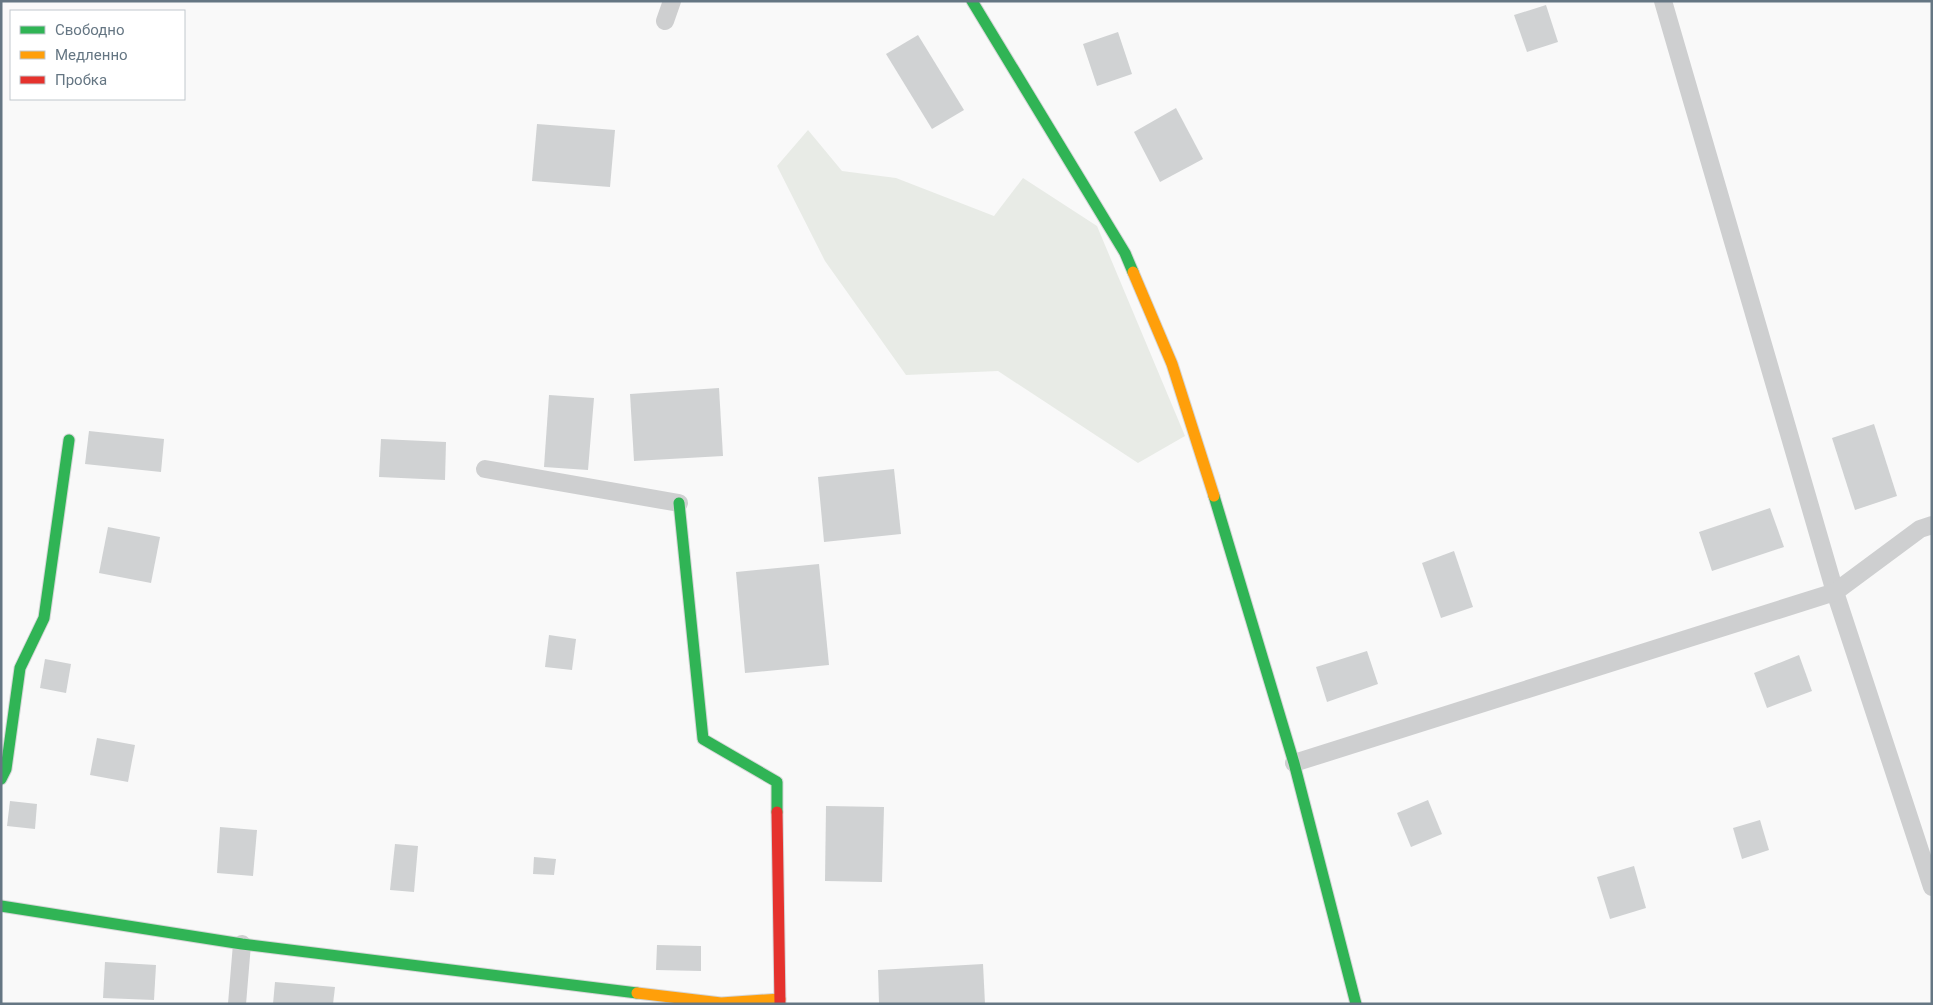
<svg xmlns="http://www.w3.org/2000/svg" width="1933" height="1005" font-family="Roboto,sans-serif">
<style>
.green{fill:#e8ebe6}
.building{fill:#d0d2d3}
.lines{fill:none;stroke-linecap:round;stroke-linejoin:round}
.fast-casing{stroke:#d5d6d7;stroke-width:13}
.slow-casing{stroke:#d5d6d7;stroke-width:13}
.jam-casing{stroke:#d5d6d7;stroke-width:13}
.lane{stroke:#cecfd0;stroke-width:18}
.fast{stroke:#30b455;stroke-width:11}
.slow{stroke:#ff9f0a;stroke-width:11}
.jam{stroke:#e5322d;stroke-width:11}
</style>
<rect width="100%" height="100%" fill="#f9f9f9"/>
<!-- green -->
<polygon class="green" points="808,130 842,171 896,178 994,216 1023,178 1097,226 1185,436 1138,463 998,371 906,375 825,261 777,166"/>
<!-- building -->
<g class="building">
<polygon points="1546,5 1558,42 1527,52 1514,15"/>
<polygon points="1118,32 1132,74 1097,86 1083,44"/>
<polygon points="918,35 964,110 932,129 886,54"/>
<polygon points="1176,108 1203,159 1160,182 1134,132"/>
<polygon points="537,124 615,130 610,187 532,181"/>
<polygon points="719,388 723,456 634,461 630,394"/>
<polygon points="549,395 594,398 588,470 544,467"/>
<polygon points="1874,424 1897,496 1855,510 1832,438"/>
<polygon points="89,431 164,439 161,472 85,464"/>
<polygon points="381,439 446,442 445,480 379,477"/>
<polygon points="894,469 901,534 824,542 818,477"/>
<polygon points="1770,508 1784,547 1712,571 1699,532"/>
<polygon points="108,527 160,537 151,583 99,573"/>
<polygon points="1454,551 1473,607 1441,618 1422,563"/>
<polygon points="819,564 829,665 745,673 736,572"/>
<polygon points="549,635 576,639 572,670 545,667"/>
<polygon points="1367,651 1378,684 1327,702 1316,667"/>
<polygon points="1799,655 1812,691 1767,708 1754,673"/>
<polygon points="45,659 71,664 66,693 40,688"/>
<polygon points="97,738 135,745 128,782 90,775"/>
<polygon points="1428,800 1442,834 1411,847 1397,813"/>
<polygon points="10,801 37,804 35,829 7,826"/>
<polygon points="826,806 884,807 882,882 825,881"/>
<polygon points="1760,820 1769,850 1742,859 1733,828"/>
<polygon points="220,827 257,830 253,876 217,873"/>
<polygon points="395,844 418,846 414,892 390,890"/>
<polygon points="534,857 556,859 554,875 533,874"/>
<polygon points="1634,866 1646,908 1610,919 1597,877"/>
<polygon points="657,945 701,946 701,971 656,970"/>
<polygon points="105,962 156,965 154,1000 103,998"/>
<polygon points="983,964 985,1004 879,1004 878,970"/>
<polygon points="275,982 335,987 333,1004 273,1004"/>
</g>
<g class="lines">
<!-- fast casing -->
<g class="fast-casing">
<g id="fast">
<polyline points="972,1 1125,253 1133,272"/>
<polyline points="1214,496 1294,763 1356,1004"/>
<polyline points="679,503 703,739 777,782 777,812"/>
<polyline points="1,779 6,769 20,668 44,618 69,440"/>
<polyline points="1,906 242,944 637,993"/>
</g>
</g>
<!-- slow casing -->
<g class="slow-casing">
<g id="slow">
<polyline points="1133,272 1172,364 1214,496"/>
<polyline points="637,993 721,1003 780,999"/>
</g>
</g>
<!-- jam casing -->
<g class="jam-casing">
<polyline id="jam" points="777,812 780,1004"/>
</g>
<!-- lane -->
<g class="lane">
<polyline points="1663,1 1835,592 1932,887"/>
<polyline points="665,21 672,1"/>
<polyline points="485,469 679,503"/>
<polyline points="1294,763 1835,592 1920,529 1932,525"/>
<polyline points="237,1004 242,944"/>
</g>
<!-- fast -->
<use href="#fast" class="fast"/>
<!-- slow -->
<use href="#slow" class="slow"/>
<!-- jam -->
<use href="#jam" class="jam"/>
</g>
<!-- border -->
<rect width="1933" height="1005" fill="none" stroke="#657683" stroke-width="5"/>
<!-- legend -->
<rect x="10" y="10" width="175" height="90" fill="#ffffff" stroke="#c1c8cd"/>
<rect x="20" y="26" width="25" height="8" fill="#30b455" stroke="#c1c8cd"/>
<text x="55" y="35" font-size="15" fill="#657683">Свободно</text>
<rect x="20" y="51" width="25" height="8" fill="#ff9f0a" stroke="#c1c8cd"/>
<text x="55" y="60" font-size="15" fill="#657683">Медленно</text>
<rect x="20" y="76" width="25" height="8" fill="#e5322d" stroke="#c1c8cd"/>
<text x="55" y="85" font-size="15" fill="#657683">Пробка</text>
</svg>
